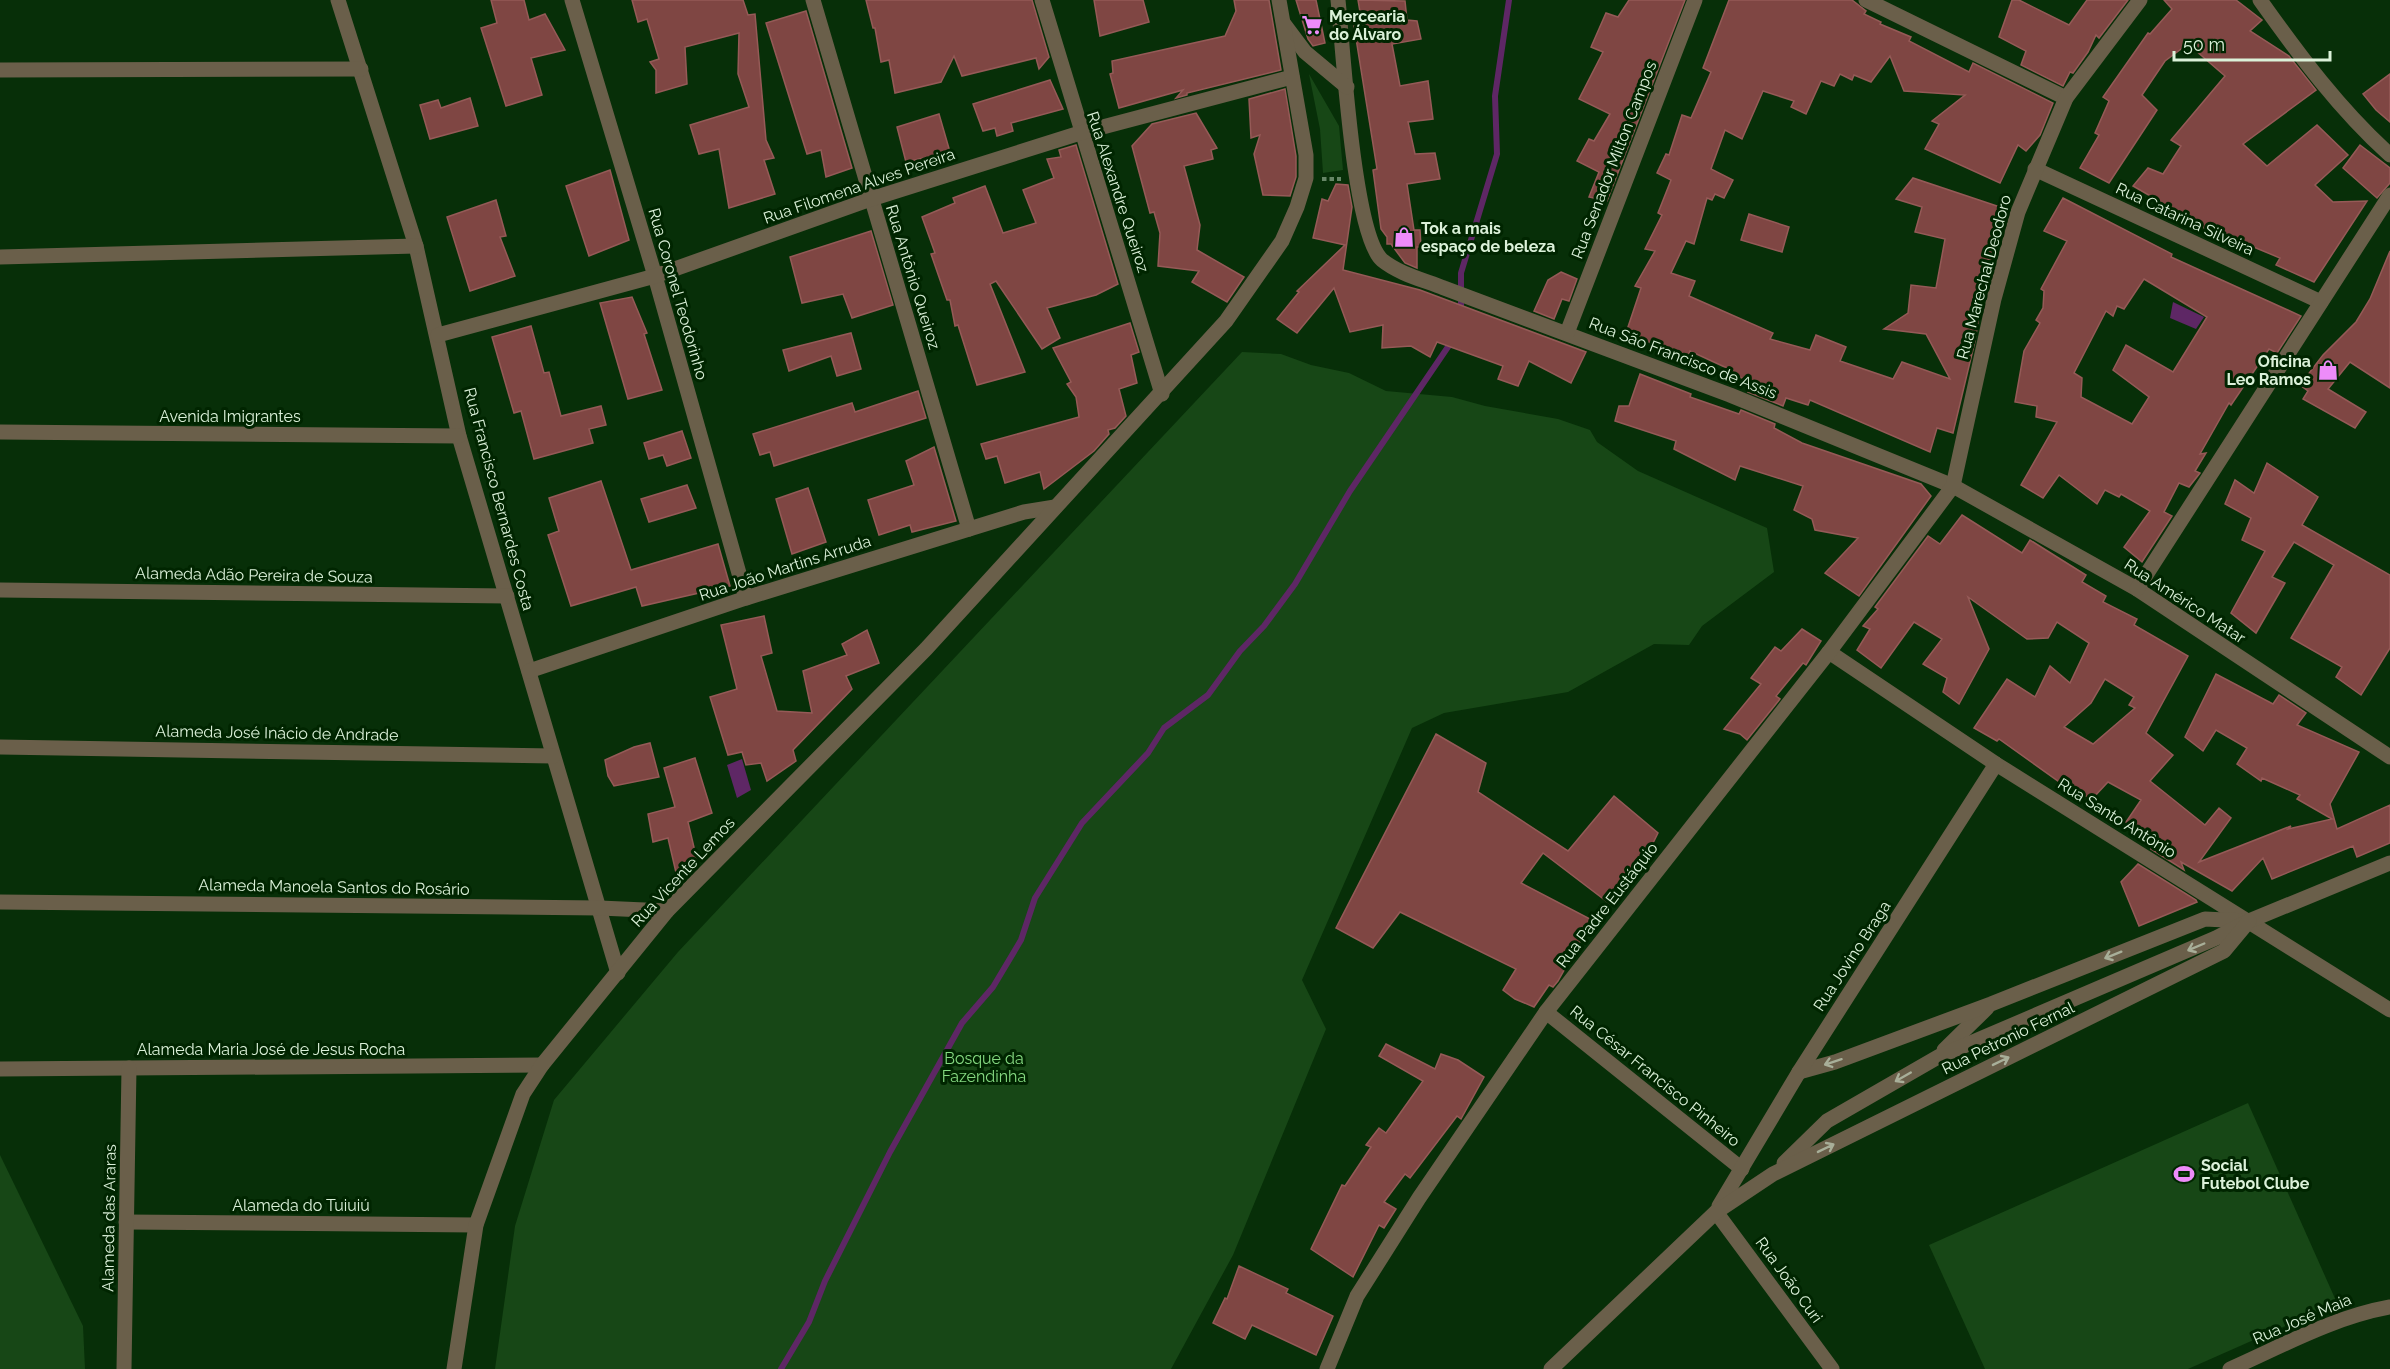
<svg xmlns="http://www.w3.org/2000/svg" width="2390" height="1369" font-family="Raleway,sans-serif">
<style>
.green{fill:#174716}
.water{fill:#5e2765}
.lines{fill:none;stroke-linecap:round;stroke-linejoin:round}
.stream{stroke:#5e2765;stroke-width:6}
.building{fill:#7f4643;stroke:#955a57;stroke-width:1.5;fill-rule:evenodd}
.path{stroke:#668666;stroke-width:4;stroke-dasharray:4.5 3;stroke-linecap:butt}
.minor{stroke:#6a5f4a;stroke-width:15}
.oneway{stroke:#a8af99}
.labels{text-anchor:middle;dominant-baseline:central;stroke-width:6;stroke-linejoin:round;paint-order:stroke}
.poi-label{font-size:16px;font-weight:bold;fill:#dbf1d9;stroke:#002500;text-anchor:start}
.street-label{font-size:16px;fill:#dbf1d9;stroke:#002500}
.park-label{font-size:16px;fill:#85da81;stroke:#002500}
</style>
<rect width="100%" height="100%" fill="#072f08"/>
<!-- green -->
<g class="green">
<polygon points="1309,74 1339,126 1343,170 1323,173 1320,129"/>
<polygon points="1242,352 1281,354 1311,365 1349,373 1386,391 1452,397 1485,406 1558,419 1590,430 1597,442 1638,471 1767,528 1774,572 1702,626 1689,645 1654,644 1568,692 1444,713 1412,728 1302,980 1326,1029 1233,1255 1171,1369 495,1369 515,1226 554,1100 678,952"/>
<polygon points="2248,1103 2337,1303 2188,1369 1985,1369 1929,1245"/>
<polygon points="0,1155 83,1326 85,1369 0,1369"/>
</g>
<!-- water -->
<g class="water">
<polygon points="2173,302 2204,317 2196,329 2170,318"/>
<polygon points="742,759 751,790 737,798 727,765"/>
</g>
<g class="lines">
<!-- stream -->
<g class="stream">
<polyline points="1461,311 1461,273 1497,154 1495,96 1509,0"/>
<polyline points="781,1369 809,1322 825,1281 890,1152 962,1023 993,987 1021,940 1035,898 1082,823 1148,753 1164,728 1208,695 1240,651 1264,626 1295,584 1350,491 1452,341"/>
</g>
</g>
<!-- building -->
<g class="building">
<polygon points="491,0 524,0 529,20 545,14 565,50 531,58 542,95 506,106 481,28 497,23"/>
<polygon points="632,0 743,0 748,15 755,14 766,140 774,158 764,160 775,194 729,208 719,149 699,154 690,125 749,107 738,74 739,33 685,47 687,84 656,93 656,70 650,62 659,59 647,19 638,22"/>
<polygon points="866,0 1032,0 1049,57 1039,69 1036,58 962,76 954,56 941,82 895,93 889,60 881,62 875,28 873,28"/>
<polygon points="1094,0 1143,0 1149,22 1100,36"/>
<polygon points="1234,0 1269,0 1281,70 1187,93 1187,95 1176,98 1183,90 1119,108 1110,74 1113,73 1112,61 1225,36 1236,11"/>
<polygon points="1296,0 1316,0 1325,43 1313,46 1308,39"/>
<polygon points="1358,0 1405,1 1407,20 1417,21 1421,39 1392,44 1400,86 1428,81 1433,119 1408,122 1415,154 1435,153 1440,179 1407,184 1414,230 1420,230 1421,247 1417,247 1417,268 1405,263 1391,244 1387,244 1387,237 1381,229 1373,170 1377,169 1354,26 1362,24"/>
<polygon points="1629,0 1685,0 1607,201 1589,197 1599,172 1577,161 1589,139 1594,141 1610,114 1579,99 1603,52 1591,47 1606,13 1618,17"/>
<polygon points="1729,0 1852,0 1866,11 1864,14 1881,22 1880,24 1911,37 1909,41 1969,72 1973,63 2053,103 2040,135 2026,151 2018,145 2000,183 1925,149 1939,124 1932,121 1965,95 1904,91 1890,56 1871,82 1854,75 1852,80 1840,74 1834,86 1821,81 1806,114 1791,107 1794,101 1763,91 1742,139 1725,130 1711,169 1733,180 1724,198 1715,194 1712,200 1707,198 1694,244 1686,241 1671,273 1695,281 1689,296 1773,333 1770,339 1810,350 1816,335 1846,347 1840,361 1893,379 1902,362 1950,379 1926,334 1884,329 1908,313 1911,285 1936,288 1945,239 1915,232 1922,207 1896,199 1913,178 2003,208 1993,260 1988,259 1975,341 1953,433 1937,428 1930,452 1810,400 1808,405 1786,398 1783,406 1748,392 1753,382 1728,373 1729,369 1690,351 1688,356 1654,345 1627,330 1641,288 1635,286 1655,251 1645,249 1662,215 1658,213 1671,180 1657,173 1666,154 1669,155 1682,115 1691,118 1711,72 1703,68"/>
<polygon points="2012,0 2019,0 2069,25 2087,0 2128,0 2099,38 2096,35 2088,52 2073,73 2070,72 2063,86 2021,65 2026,51 1999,37"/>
<polygon points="2164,0 2236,0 2262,20 2250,31 2289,56 2316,90 2243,144 2267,166 2317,125 2348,155 2315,185 2333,202 2367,201 2314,282 2276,265 2280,258 2244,243 2240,250 2216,239 2217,236 2192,220 2133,186 2148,168 2163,174 2181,146 2171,140 2225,76 2188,44 2165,61 2142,95 2157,110 2109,183 2080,168 2099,135 2095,133 2109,101 2103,97 2148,33 2150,34 2172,9"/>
<polygon points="806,11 852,168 826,177 821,150 807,154 766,23"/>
<polygon points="2390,74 2390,122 2376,110 2363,94"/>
<polygon points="1050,80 1063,109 1011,123 1013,131 997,136 995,128 983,131 973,104"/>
<polygon points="1285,89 1296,156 1296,177 1290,196 1263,195 1254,154 1260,135 1251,138 1249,99"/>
<polygon points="470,98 478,126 430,139 420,105 438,100 441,108"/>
<polygon points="1196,113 1217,148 1211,150 1213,159 1184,166 1200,225 1197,250 1244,277 1227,302 1192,282 1199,271 1158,266 1160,233 1154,212 1150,213 1132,146 1152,124"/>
<polygon points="939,114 950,152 906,162 897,127"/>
<polygon points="1076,145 1118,284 1096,295 1047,308 1060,338 1042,349 996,281 990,284 1025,372 977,385 958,325 955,326 950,300 947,300 931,254 935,253 922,217 955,203 953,198 985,186 1003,233 1036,223 1023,190 1054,178 1047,159 1061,157 1059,150"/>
<polygon points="2360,145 2390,168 2390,183 2377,198 2343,168"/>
<polygon points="610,170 629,240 589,256 566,186"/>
<polygon points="1336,184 1348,185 1352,207 1343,270 1420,290 1586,352 1571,383 1529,361 1518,386 1498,379 1503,366 1437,342 1430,357 1411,346 1382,348 1383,325 1350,332 1334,288 1297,333 1277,319 1299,292 1297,291 1345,245 1313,238 1322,199 1328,201"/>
<path d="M2063,198L2172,254L2171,257L2301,316L2277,353L2269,349L2231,405L2229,403L2200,454L2206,453L2195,471L2200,473L2189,487L2179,483L2164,512L2172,516L2142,562L2124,547L2150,511L2121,494L2119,497L2105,490L2097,504L2059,475L2043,498L2021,485L2057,422L2036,417L2037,406L2015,402L2024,351L2040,323L2036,320L2043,308L2044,291L2041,289L2067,241L2044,231ZM2144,279L2207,317L2173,372L2126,345L2113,370L2149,397L2132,424L2081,397L2082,378L2074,373L2106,311L2113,316L2117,306L2124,309Z"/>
<polygon points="496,200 506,236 500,237 515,276 470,291 447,217"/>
<polygon points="1749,214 1789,227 1782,252 1741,240"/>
<polygon points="871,231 893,305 852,318 843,294 802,303 790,257"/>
<polygon points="2390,251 2390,388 2350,362 2328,389 2366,412 2355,428 2303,399 2308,391 2300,385 2323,355 2356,322 2370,299"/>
<polygon points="1561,272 1577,279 1569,301 1562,299 1554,319 1534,311 1548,280"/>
<polygon points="632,297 647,333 644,334 662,390 628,399 600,303"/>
<polygon points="1130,323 1139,352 1131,355 1137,383 1119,389 1126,416 1115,428 1108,430 1109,434 1094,451 1044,489 1040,472 1005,483 997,456 986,459 981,444 1079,417 1076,397 1067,384 1071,382 1053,348"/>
<polygon points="531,326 544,373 549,372 561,416 601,406 606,425 589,429 593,443 534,459 521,411 514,413 492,337"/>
<polygon points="851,333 861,369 837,376 831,356 789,371 783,350"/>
<polygon points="1640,374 1691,394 1690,397 1739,414 1741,410 1775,424 1774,428 1802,443 1921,484 1931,496 1859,596 1825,573 1858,538 1815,530 1812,519 1794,510 1803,486 1740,466 1735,480 1674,449 1676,441 1615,421 1619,406 1629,406"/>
<polygon points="918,391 926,418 774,466 770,452 760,455 753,434 852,403 855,412"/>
<polygon points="682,431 691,458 667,466 663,455 649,459 644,443"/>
<polygon points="934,447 956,521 912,532 910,525 879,535 868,500 914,485 906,461"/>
<polygon points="2267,463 2318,497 2302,525 2390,575 2390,648 2361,695 2336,677 2342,667 2291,638 2334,565 2294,542 2272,577 2285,583 2256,633 2231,613 2265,551 2242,540 2251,518 2225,504 2235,480 2254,493"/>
<polygon points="601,481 631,570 718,544 730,586 642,606 636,587 571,606 548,535 559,531 549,498"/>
<polygon points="687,485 696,508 649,522 641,499"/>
<polygon points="808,488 826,542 792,554 776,499"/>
<path d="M1962,515L2022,553L2030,540L2057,557L2086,575L2082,582L2106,596L2103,602L2137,619L2134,625L2188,656L2146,733L2173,755L2150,781L2205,825L2219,808L2231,818L2199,862L2291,826L2288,829L2332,819L2297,799L2300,795L2262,778L2261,781L2237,764L2247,748L2216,730L2203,751L2185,737L2216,674L2273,704L2279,695L2306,713L2297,725L2359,752L2330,804L2337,829L2390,805V843L2357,857L2353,846L2272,879L2263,858L2232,891L2181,862L2184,870L2151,849L2156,843L2126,822L2141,800L2108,782L2092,799L2065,786L1999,739L1997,741L1974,728L2007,679L2035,697L2050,666L2070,683L2089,643L2057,622L2048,638L2027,639L1968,597L1989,649L1959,704L1943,692L1947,678L1923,664L1942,639L1914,622L1881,668L1857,650L1870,629L1863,626L1878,609L1875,607L1928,536L1940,544ZM2105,679L2134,697L2129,705L2135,708L2093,744L2064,727L2091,703Z"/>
<polygon points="764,616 772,653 761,656 777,711 812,713 803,671 847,655 842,644 867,630 879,663 846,676 852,689 793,750 796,761 767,781 761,763 746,765 742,752 728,755 710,697 737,689 721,625"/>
<polygon points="1802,629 1821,641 1806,665 1803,663 1776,696 1780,699 1747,740 1740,734 1724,729 1761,684 1751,678 1775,647 1781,651"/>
<polygon points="1436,734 1486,763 1478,792 1568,851 1614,796 1658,833 1641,867 1610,904 1543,853 1521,883 1592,920 1558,981 1553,987 1549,985 1534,1007 1515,999 1503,990 1516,969 1400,912 1373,948 1336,928"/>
<polygon points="650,743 659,777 614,786 608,776 605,760 634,747"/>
<polygon points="695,758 712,813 688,822 697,860 677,877 668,838 653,842 648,814 675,807 664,768"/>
<polygon points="2138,864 2196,900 2197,902 2139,926 2121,882"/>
<polygon points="1386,1044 1435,1069 1441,1054 1458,1060 1484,1077 1461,1119 1457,1116 1410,1178 1405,1174 1384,1202 1396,1209 1384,1228 1379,1225 1353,1277 1311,1249 1342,1185 1345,1186 1371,1147 1366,1145 1379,1128 1386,1133 1423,1081 1379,1056"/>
<polygon points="1239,1266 1288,1289 1286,1293 1333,1316 1316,1355 1252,1325 1245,1339 1213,1323 1225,1298 1227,1299"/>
</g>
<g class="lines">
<!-- path -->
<polyline class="path" points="1322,179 1341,179"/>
<!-- minor -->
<g class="minor">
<polyline points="338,0 416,246 459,436 618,973"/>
<polyline points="572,0 655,276 746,598"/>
<polyline points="813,0 969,529"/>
<polyline points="1042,0 1162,394"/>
<path d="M1338,0C1343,46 1353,234 1382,260C1399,274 1424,280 1444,288L1730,395L1953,486L2137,589L2390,757"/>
<polyline points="1866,0 2066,98"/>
<path d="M2260,0C2299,55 2340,110 2390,155"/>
<polyline points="1284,24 1305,52 1347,87"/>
<polyline points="0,70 361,69"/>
<polyline points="2035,169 2321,302"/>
<polyline points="0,257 416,246"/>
<polyline points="1567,333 1695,0"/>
<polyline points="438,335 655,276 871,199 1080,133 1292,77"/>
<polyline points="0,432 459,436"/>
<polyline points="2137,589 2390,195"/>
<polyline points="0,590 507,596"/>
<polyline points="1829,652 1996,764 2390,1010"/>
<polyline points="529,671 746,598 1024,512 1055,507"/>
<polyline points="0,747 553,756"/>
<polyline points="0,902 600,908 667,911"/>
<polyline points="1546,1012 1742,1169"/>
<polyline points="1944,1050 1987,1008"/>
<polyline points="0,1069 542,1065"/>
<polyline points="1799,1072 1835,1062 1991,1004 2205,919 2246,921"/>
<polyline points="1784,1163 1827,1121 1938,1057 2216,938 2249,921 2390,863"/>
<polyline points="1719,1206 1799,1072 1996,764"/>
<polyline points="1716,1212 1832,1369"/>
<polyline points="126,1222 476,1225"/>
<polyline points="124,1369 129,1068"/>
<polyline points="454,1369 476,1225 523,1094 542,1065 667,911 926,649 1226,321 1282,241 1297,207 1306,178 1306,155 1279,0"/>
<polyline points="1327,1369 1357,1296 1419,1198 1546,1012 1829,652 1953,486 1994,299 2018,212 2066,98 2140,0"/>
<polyline points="1551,1369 1716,1212 1773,1174 2224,951 2249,921"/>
<path d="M2230,1369C2282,1346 2334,1317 2390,1307"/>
</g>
</g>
<!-- one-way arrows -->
<defs><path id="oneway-shaft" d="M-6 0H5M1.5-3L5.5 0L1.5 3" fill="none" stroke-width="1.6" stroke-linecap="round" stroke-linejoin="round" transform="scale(1.5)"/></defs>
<g class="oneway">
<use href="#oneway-shaft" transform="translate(2196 947) rotate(157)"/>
<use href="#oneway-shaft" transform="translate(2113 955) rotate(158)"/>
<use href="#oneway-shaft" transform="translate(2001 1061) rotate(-26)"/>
<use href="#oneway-shaft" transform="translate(1833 1062) rotate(162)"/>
<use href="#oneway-shaft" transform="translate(1903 1077) rotate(150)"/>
<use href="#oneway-shaft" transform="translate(1826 1148) rotate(-26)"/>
</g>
<!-- icons -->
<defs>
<g id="supermarket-bare" transform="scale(1.62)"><path d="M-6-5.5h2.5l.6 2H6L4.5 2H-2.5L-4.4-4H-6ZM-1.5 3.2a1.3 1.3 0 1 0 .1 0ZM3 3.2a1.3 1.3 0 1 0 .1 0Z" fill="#ed8cf9" stroke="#002500" stroke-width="2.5" paint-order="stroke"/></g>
<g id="shop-bare" transform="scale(1.62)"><path d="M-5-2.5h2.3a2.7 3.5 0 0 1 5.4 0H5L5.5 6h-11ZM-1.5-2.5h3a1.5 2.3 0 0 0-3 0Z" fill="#ed8cf9" stroke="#002500" stroke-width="2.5" paint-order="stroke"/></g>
<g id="stadium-bare" transform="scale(1.62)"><path d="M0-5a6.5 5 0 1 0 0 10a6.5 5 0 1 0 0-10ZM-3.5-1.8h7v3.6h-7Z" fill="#ed8cf9" stroke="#002500" stroke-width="2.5" paint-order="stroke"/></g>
</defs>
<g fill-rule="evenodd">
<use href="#supermarket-bare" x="1312" y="25"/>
<use href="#shop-bare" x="1404" y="237"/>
<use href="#shop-bare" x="2328" y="370"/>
<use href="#stadium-bare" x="2184" y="1174"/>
</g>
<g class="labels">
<!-- poi labels -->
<g class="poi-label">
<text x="1329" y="16">Mercearia<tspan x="1329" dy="18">do Álvaro</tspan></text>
<text x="1421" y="228">Tok a mais<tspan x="1421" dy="18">espaço de beleza</tspan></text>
<text x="2311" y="361" text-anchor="end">Oficina<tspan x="2311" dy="18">Leo Ramos</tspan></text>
<text x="2201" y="1165">Social<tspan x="2201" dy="18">Futebol Clube</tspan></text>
</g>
<!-- street labels -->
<g class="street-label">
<text transform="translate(1614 160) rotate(-69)">Rua Senador Milton Campos</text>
<text transform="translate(859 186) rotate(-19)">Rua Filomena Alves Pereira</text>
<text transform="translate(1118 192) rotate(72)">Rua Alexandre Queiroz</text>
<text transform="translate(2185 219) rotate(25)">Rua Catarina Silveira</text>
<text transform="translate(913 277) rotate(73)">Rua Antônio Queiroz</text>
<text transform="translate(1984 277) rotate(-75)">Rua Marechal Deodoro</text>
<text transform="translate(678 294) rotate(74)">Rua Coronel Teodorinho</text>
<text transform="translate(1683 358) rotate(21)">Rua São Francisco de Assis</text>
<text x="230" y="416">Avenida Imigrantes</text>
<text transform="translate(499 499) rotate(75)">Rua Francisco Bernardes Costa</text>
<text transform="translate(785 568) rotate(-18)">Rua João Martins Arruda</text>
<text transform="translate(254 575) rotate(1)">Alameda Adão Pereira de Souza</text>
<text transform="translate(2185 601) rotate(33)">Rua Américo Matar</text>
<text transform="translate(277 733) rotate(1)">Alameda José Inácio de Andrade</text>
<text transform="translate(2117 818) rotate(32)">Rua Santo Antônio</text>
<text transform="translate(683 872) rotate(-47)">Rua Vicente Lemos</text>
<text transform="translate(334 887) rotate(1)">Alameda Manoela Santos do Rosário</text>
<text transform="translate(1607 905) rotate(-52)">Rua Padre Eustáquio</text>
<text transform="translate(1852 956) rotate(-57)">Rua Jovino Braga</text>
<text transform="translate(2008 1038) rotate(-26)">Rua Petronio Fernal</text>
<text x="271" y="1049">Alameda Maria José de Jesus Rocha</text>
<text transform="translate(1655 1076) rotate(39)">Rua César Francisco Pinheiro</text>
<text x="301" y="1205">Alameda do Tuiuiú</text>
<text transform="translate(109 1218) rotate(-89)">Alameda das Araras</text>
<text transform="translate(1789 1280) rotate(54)">Rua João Curi</text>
<text transform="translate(2302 1319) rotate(-23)">Rua José Maia</text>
</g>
<!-- park labels -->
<g class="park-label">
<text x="984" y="1058">Bosque da<tspan x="984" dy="18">Fazendinha</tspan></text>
</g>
</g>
<!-- scale -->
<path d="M2174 51v9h156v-9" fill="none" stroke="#dbf1d9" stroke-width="3"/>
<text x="2183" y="51" font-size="18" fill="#dbf1d9" stroke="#002500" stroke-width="4.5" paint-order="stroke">50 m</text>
</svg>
